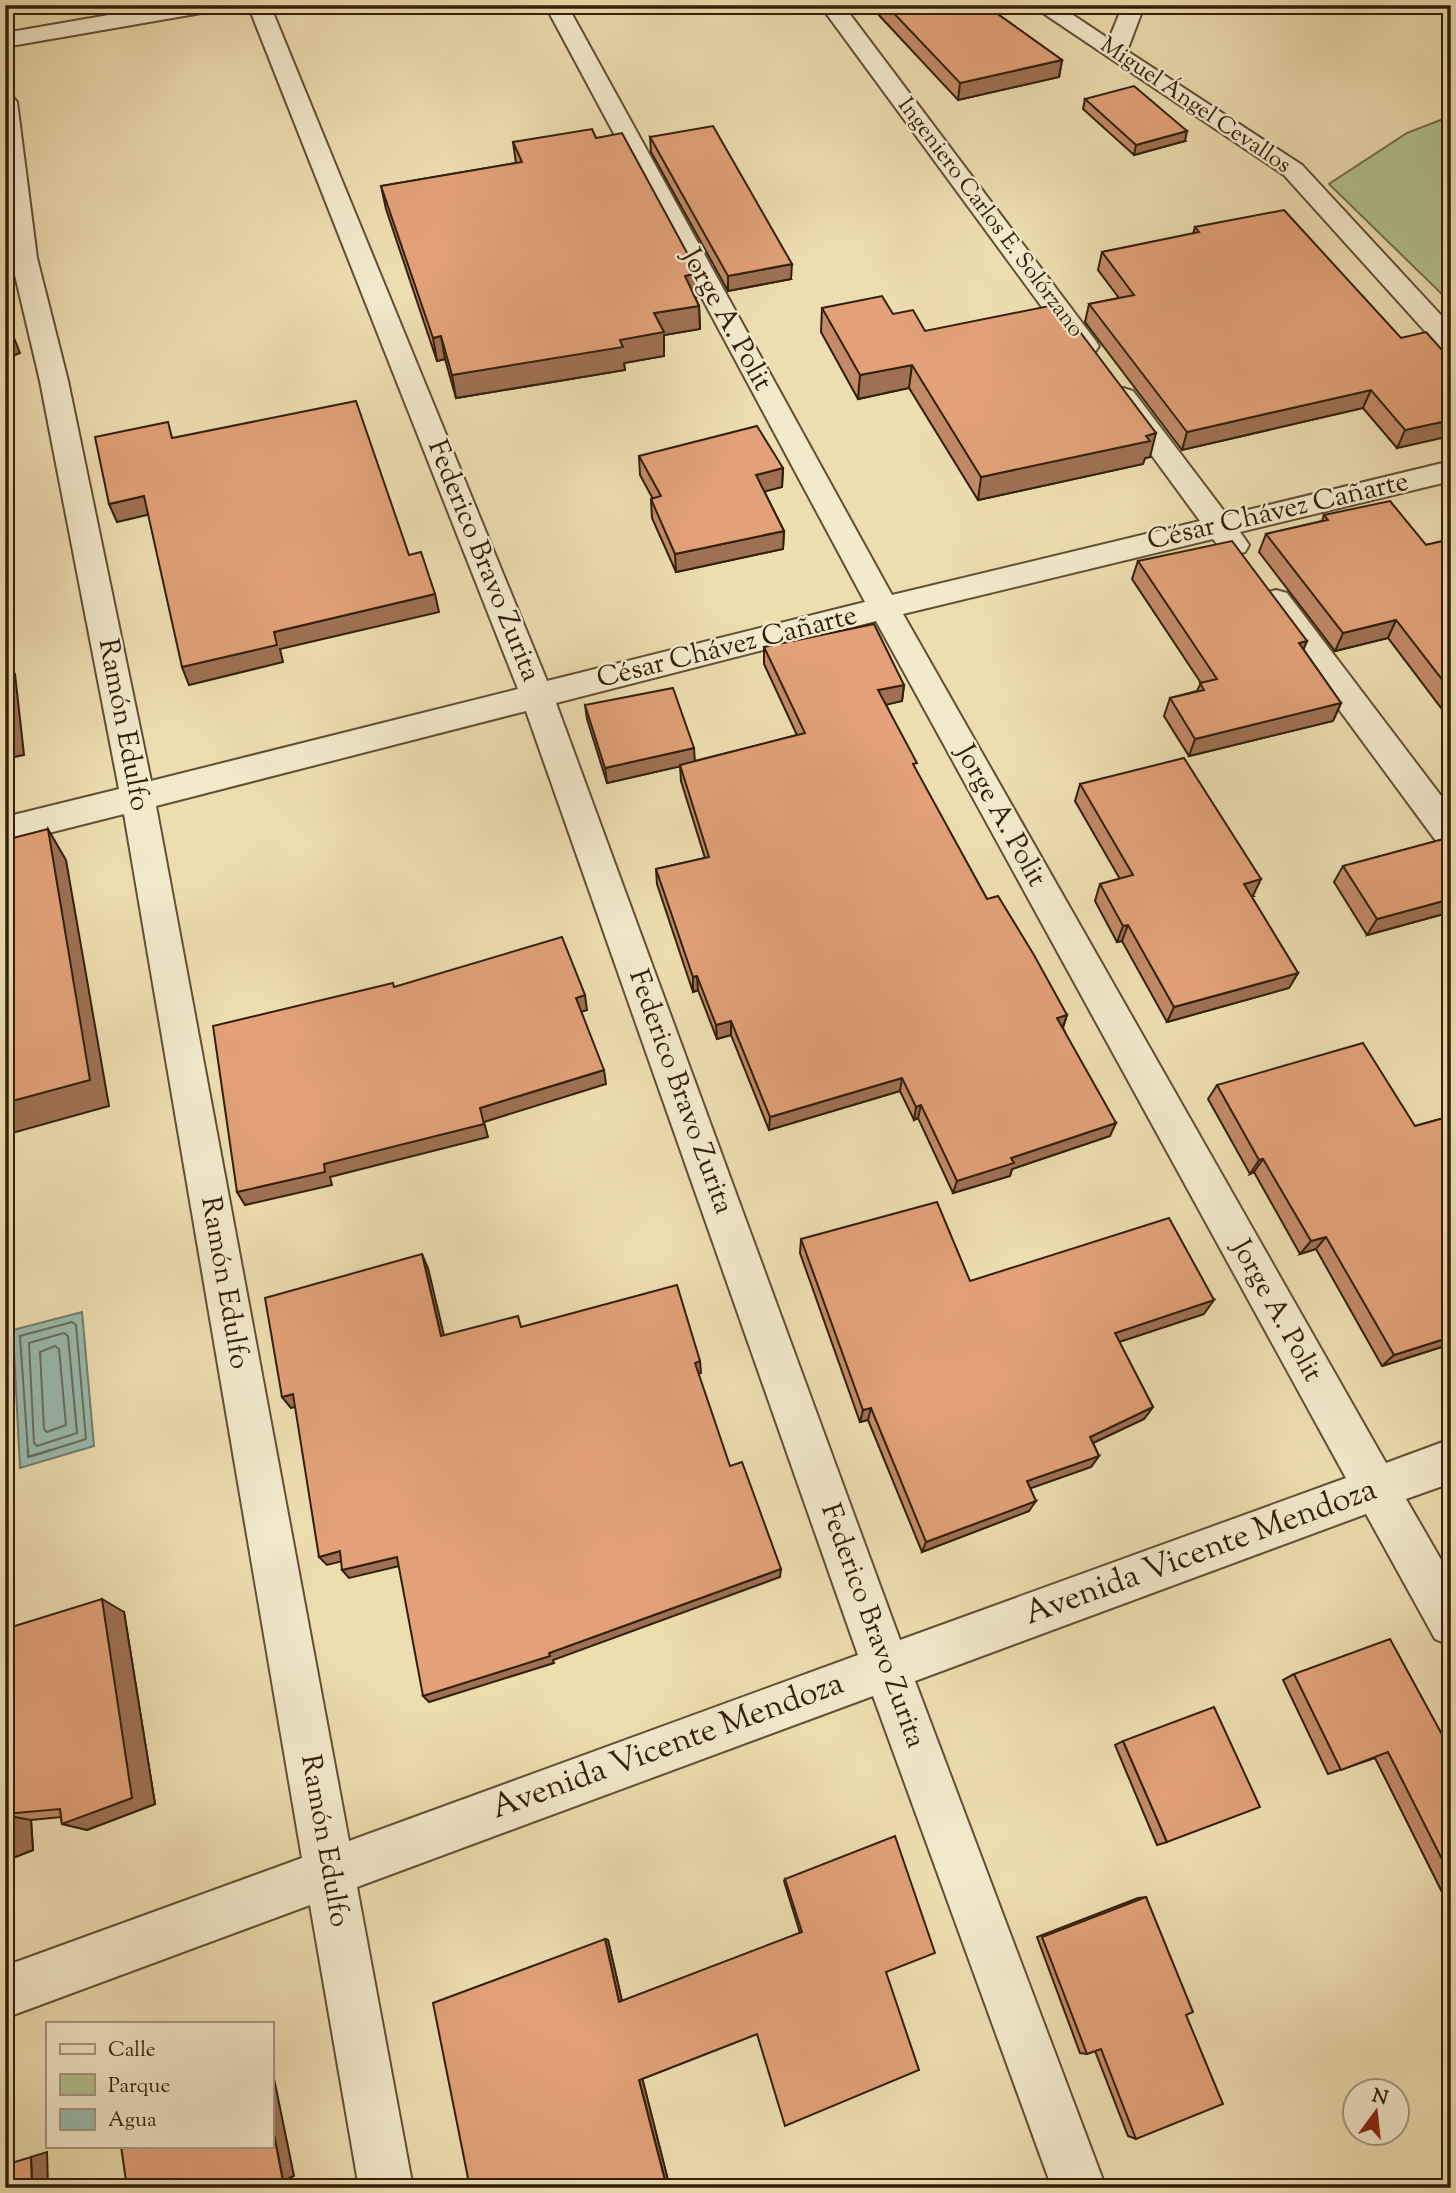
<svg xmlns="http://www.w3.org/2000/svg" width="1456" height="2193" font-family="'Sorts Mill Goudy',serif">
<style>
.green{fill:#b4c28e;stroke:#73704c;stroke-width:2}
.water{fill:#99bcaf;stroke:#707d6d;stroke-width:2}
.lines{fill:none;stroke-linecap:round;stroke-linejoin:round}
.shore-far1{stroke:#666e5d;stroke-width:2}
.shore{stroke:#666e5d;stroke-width:2.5}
.street-casing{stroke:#614f34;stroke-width:4}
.street{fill:#f3eacc;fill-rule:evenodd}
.wall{fill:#c28a67;stroke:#321f0b;stroke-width:2}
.shaded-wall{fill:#9e7154;stroke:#321f0b;stroke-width:2}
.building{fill:#e2a178;stroke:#321f0b;stroke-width:2}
.labels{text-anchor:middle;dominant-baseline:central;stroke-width:5;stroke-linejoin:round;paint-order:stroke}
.far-street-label{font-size:23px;fill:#321f0b;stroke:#f3eacc}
.street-label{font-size:28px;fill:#321f0b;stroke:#f3eacc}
.near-street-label{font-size:33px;fill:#321f0b;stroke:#f3eacc}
</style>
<rect width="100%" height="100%" fill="#eddeb0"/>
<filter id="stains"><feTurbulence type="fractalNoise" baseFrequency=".00286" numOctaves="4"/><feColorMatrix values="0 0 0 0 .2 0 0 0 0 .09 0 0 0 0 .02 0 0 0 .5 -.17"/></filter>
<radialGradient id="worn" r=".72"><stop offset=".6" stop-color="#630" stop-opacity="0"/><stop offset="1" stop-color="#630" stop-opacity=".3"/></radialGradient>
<!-- green -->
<polygon class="green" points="1451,116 1451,303 1329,184 1407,133"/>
<!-- water -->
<polygon class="water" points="82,1312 94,1446 20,1468 13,1330"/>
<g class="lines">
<!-- shore-far1 -->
<g class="shore-far1">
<polygon points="64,1333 68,1336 77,1433 37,1446 34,1443 29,1343"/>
<polygon points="55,1346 59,1349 66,1425 47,1432 44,1429 40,1352"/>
<polyline points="28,1452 20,1336 72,1322 76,1325 86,1439 45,1452"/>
</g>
<!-- shore -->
<polyline class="shore" points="28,1450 28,1457 51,1450"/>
<!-- street casing -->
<g class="street-casing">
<g id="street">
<polygon points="166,5 218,5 207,12 5,47 5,33"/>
<path d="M248,5H270L547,681L865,602L545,5H567L892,595L1200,521L1109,397L1113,391L1123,388L1133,391L1227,515L1451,461V481L1240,532L1249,545L1245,552C1228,557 1223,552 1213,539L903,614L1386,1463L1451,1439V1483L1406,1499L1451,1577V1646L1435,1639L1366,1514L915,1681L1106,2188H1052L873,1696L357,1887L413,2188H359L310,1905L5,2018V1966L302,1858L124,814L5,844V817L119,789L40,381L11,258L5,209V95L13,97L17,102L37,258L68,381L151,781L518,689ZM876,621L1346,1478L900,1640L556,703ZM526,711L858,1655L349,1841L156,806Z"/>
<polygon points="820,5 843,5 1095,340 1099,346 1095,352 1085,355 1075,352"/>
<polygon points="1031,5 1058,5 1109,39 1123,5 1155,5 1141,14 1127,51 1302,165 1451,326 1451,351 1441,349 1284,175"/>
<polygon points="1276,590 1287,593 1451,809 1451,848 1439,845 1265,609 1260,601 1265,593"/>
</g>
</g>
<!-- street -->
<use href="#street" class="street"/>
</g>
<!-- wall -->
<g class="wall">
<polygon points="874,5 985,5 1062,60 1059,77 958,100 876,12 876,7"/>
<polygon points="1085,99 1185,141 1134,155 1083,109"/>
<polygon points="650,137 791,279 728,291 651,152"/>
<polygon points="596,138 698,297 695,297 699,306 700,329 664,335 664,356 624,363 625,370 456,398 445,359 437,361 386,209 381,186 516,163 513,142"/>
<polygon points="1195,227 1401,338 1451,360 1397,448 1363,408 1182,450 1085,322 1089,304 1119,298 1098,270 1102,252 1193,234"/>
<polygon points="822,308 893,314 925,331 1150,457 1145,458 1143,464 978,500 909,388 858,399 821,332"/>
<polygon points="639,456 783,468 782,487 764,491 784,531 783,549 676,572 652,518 651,499 653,499 640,475"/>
<polygon points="1324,515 1426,545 1451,539 1451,721 1388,638 1335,651 1259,552 1266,534 1322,521"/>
<polygon points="1138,561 1307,641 1303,649 1341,703 1333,721 1189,756 1164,716 1170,698 1197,691 1201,683 1132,579"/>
<polygon points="764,647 904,685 902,701 886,704 916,771 987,899 1067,1015 1063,1028 1110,1136 1012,1169 1010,1176 953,1193 918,1118 914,1120 900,1091 769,1130 731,1035 717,1039 698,990 693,992 657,884 656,869 705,858 681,781 680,766 607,783 587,719 585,705 695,761 797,735 764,664"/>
<polygon points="1080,784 1253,896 1251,896 1298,973 1289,988 1167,1022 1122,941 1117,942 1095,901 1100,884 1120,879 1075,801"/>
<polygon points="1451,837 1451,912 1367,935 1334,882 1343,866"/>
<polygon points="1217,1085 1415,1126 1451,1116 1451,1344 1382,1366 1316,1249 1300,1254 1254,1172 1250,1174 1208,1099"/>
<polygon points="801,1239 970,1281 1204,1314 1119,1342 1153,1407 1144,1419 1093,1443 1099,1456 1091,1467 1030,1488 1029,1511 922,1552 868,1420 860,1422 800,1253"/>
<polygon points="124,1612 155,1804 87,1830 62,1824 61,1817 31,1820 33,1850 5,1861 5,1629"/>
<polygon points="1294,1674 1451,1751 1451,1910 1375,1758 1328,1774 1283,1680"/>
<polygon points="1123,1741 1167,1842 1157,1845 1115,1745"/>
<polygon points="785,1879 886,1972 757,2034 642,2079 670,2188 470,2188 605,1939 608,1940 622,2001 800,1933 784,1881"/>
<polygon points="1146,1897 1186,2015 1136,2139 1128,2136 1095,2051 1087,2054 1080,2053 1037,1937 1138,1898"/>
</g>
<!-- shaded-wall -->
<g class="shaded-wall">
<polygon points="1062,60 1059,77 958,100 960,83"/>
<polygon points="1187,131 1185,141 1134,155 1136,145"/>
<polygon points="792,264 791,279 728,291 728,276"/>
<polygon points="698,273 698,297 686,299 685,276"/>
<polygon points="699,306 700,329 664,335 664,356 624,363 625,370 456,398 452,375 620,340 654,313"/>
<polygon points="12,333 20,353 5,359 5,336"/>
<polygon points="441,336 445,359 437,361 433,338"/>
<polygon points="912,365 909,388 858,399 860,375"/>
<polygon points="1371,390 1363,408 1182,450 1187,432"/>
<polygon points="1451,420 1451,436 1397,448 1405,430"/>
<polygon points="1156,433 1150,457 1145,458 1143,464 978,500 981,477"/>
<polygon points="783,468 782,487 755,494 756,475"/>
<polygon points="144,496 151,514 117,522 109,504"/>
<polygon points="784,531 783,549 676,572 675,554"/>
<polygon points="435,594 439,612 280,649 283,662 189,685 182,667 274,632"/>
<polygon points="1396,620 1388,638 1335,651 1343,633"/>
<polygon points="1307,641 1299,660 1299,643"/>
<polygon points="5,657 15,674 24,755 5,759"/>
<polygon points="904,685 902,701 877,707 878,690"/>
<polygon points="1341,703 1333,721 1189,756 1195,739"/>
<polygon points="694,748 695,763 607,783 605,768"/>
<polygon points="48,829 66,860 109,1106 5,1135 5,1103"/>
<polygon points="1261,879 1253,896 1236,901 1244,884"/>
<polygon points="1451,899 1451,912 1367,935 1377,919"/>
<polygon points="1128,925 1122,941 1117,942 1123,926"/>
<polygon points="1298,973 1289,988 1167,1022 1174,1007"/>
<polygon points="697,976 698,990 693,992 693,977"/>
<polygon points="585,995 587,1010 578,1013 576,998"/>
<polygon points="1067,1015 1062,1029 1057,1018"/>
<polygon points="731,1021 731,1035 717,1039 716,1025"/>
<polygon points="604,1070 606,1084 484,1122 488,1137 330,1177 332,1185 245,1205 237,1192 324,1164 480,1108"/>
<polygon points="902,1078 900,1091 769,1130 770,1117"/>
<polygon points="921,1105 918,1118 914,1120 916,1107"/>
<polygon points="1116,1123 1110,1136 1012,1169 1010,1176 953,1193 957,1181 1011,1158"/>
<polygon points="1263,1159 1254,1172 1250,1174 1259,1160"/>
<polygon points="1326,1237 1316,1249 1300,1254 1311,1241"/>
<polygon points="422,1254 428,1268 447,1348 441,1336"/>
<polygon points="1214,1300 1204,1314 1107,1346 1115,1333"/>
<polygon points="1451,1337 1451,1344 1382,1366 1394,1355"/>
<polygon points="700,1361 701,1373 695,1374 695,1363"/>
<polygon points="293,1394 301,1405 291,1408 282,1397"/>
<polygon points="1153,1407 1144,1419 1082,1448 1090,1437"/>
<polygon points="871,1408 868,1420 860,1422 863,1410"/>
<polygon points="1099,1456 1091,1467 1020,1492 1027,1481"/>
<polygon points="1036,1501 1029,1511 922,1552 926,1542"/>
<polygon points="340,1551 347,1560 327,1565 319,1557"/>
<polygon points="397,1557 404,1565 349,1578 342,1570"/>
<polygon points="781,1569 780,1577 553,1660 554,1663 429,1702 423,1696 549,1653"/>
<polygon points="102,1599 124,1612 155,1804 87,1830 62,1824"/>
<polygon points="5,1815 31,1820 33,1850 5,1861"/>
<polygon points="605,1939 608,1940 622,2001 619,2002"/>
<polygon points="271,2064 294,2176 283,2181 271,2119"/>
<polygon points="642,2077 670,2188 667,2188 639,2080"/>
<polygon points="47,2152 48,2188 32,2188 31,2157"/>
</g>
<!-- building -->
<g class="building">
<polygon points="886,5 985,5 1062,60 960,83"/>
<polygon points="1134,86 1187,131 1136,145 1085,99"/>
<polygon points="713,126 792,264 728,276 650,137"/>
<polygon points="592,129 596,138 622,133 698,273 685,276 699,306 654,313 664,332 620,340 623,347 452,375 441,336 433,338 381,186 522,162 513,142"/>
<polygon points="1284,210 1401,338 1426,332 1451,360 1451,420 1405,430 1371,390 1187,432 1089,304 1134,295 1102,252 1199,232 1195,227"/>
<polygon points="882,296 893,314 913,310 925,331 1059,304 1156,433 1146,436 1150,441 981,477 912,365 860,375 822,308"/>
<polygon points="5,327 12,333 5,336"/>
<polygon points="356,401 409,555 421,552 435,594 274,632 277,645 182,667 144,496 109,504 95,437 168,422 172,438"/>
<polygon points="757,426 783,468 756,475 784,531 675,554 651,499 661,496 639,456"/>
<polygon points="1390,501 1426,545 1451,539 1451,691 1396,620 1343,633 1266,534 1328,520 1324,515"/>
<polygon points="1232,541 1307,641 1299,643 1341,703 1195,739 1170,698 1204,690 1200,683 1217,679 1138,561"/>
<polygon points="874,624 904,685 878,690 917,763 913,764 987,899 998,896 1034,955 1067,1015 1057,1018 1116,1123 1011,1158 1014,1163 957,1181 921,1105 916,1107 902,1078 770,1117 731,1021 716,1025 697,976 693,977 656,869 709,857 680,765 805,733 764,647"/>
<polygon points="5,662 14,737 5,739"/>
<polygon points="673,688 694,748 605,768 585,705"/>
<polygon points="1184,758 1261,879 1244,884 1298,973 1174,1007 1128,925 1123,926 1100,884 1133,875 1080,784"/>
<polygon points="48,829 90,1080 5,1103 5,840"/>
<polygon points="1451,837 1451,899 1377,919 1343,866"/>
<polygon points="562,937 585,995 576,998 604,1070 480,1108 484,1124 324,1164 325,1172 237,1192 213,1026 393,983 394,987"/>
<polygon points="1363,1043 1415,1126 1451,1116 1451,1337 1394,1355 1326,1237 1311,1241 1263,1159 1259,1160 1217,1085"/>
<polygon points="937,1202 970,1281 1169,1218 1214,1300 1115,1333 1153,1407 1090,1437 1099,1456 1027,1481 1036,1501 926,1542 871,1408 863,1410 801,1239"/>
<polygon points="422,1254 441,1336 518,1316 521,1327 677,1285 700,1361 695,1363 730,1466 742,1462 781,1569 549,1653 550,1656 423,1696 397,1557 342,1570 340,1551 319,1557 293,1394 282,1397 265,1298"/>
<polygon points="102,1599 132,1798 62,1824 60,1809 5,1814 5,1629"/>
<polygon points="1390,1639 1451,1751 1451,1877 1388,1752 1341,1770 1294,1674"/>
<polygon points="1214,1707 1260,1807 1167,1842 1123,1741"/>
<polygon points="895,1836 935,1953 886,1972 919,2070 785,2126 757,2034 639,2080 667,2188 470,2188 433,2003 605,1939 619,2002 802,1932 785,1879"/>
<polygon points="1146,1897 1193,2012 1186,2015 1223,2104 1136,2139 1101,2049 1087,2054 1042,1937"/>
<polygon points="271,2119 283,2181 267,2188 127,2188 121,2146 271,2146"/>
<polygon points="31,2157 32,2188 5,2188 5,2165"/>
</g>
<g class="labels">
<!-- far-street labels -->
<g class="far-street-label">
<text transform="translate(1195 106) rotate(34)">Miguel Ángel Cevallos</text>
<text transform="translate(990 218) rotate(53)">Ingeniero Carlos E. Solórzano</text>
</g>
<!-- street labels -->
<g class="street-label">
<text transform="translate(726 320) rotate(61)">Jorge A. Polit</text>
<text transform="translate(1278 512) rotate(-13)">César Chávez Cañarte</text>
<text transform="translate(483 561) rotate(68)">Federico Bravo Zurita</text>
<text transform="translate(727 648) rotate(-14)">César Chávez Cañarte</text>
<text transform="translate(123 725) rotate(79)">Ramón Edulfo</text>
<text transform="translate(1000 816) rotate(61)">Jorge A. Polit</text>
<text transform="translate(680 1092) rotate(70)">Federico Bravo Zurita</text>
<text transform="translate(224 1283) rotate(80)">Ramón Edulfo</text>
<text transform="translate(1276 1311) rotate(61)">Jorge A. Polit</text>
<text transform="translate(872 1626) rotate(70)">Federico Bravo Zurita</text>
<text transform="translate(324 1841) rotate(80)">Ramón Edulfo</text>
</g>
<!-- near-street labels -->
<g class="near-street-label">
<text transform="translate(1201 1553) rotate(-20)">Avenida Vicente Mendoza</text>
<text transform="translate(668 1747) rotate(-20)">Avenida Vicente Mendoza</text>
</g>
</g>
<!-- margin -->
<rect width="1456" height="2193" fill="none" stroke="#eddeb0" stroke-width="28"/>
<rect x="7" y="7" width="1442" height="2179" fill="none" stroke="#321f0b" stroke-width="3.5"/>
<rect x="14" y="14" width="1428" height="2165" fill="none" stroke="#321f0b" stroke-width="2"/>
<!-- legend -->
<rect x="46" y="2022" width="228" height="126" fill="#f3eacc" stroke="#a6997f" stroke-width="2"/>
<rect x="60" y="2044" width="35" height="10" fill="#f3eacc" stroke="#a6997f" stroke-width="2"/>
<text x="108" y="2056" font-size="21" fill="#321f0b">Calle</text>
<rect x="60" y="2074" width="35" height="21" fill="#b4c28e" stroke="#a6997f" stroke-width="2"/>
<text x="108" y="2092" font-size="21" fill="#321f0b">Parque</text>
<rect x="60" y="2109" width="35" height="21" fill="#99bcaf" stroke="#a6997f" stroke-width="2"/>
<text x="108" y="2126" font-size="21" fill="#321f0b">Agua</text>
<!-- north arrow -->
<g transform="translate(1376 2112) rotate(15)"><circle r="33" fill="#f3eacc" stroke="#a6997f" stroke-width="2"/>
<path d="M0-5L12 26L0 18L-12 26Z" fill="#8f2418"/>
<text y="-10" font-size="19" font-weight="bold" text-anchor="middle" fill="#321f0b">N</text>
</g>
<rect width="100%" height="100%" filter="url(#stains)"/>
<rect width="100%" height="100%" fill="url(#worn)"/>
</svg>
